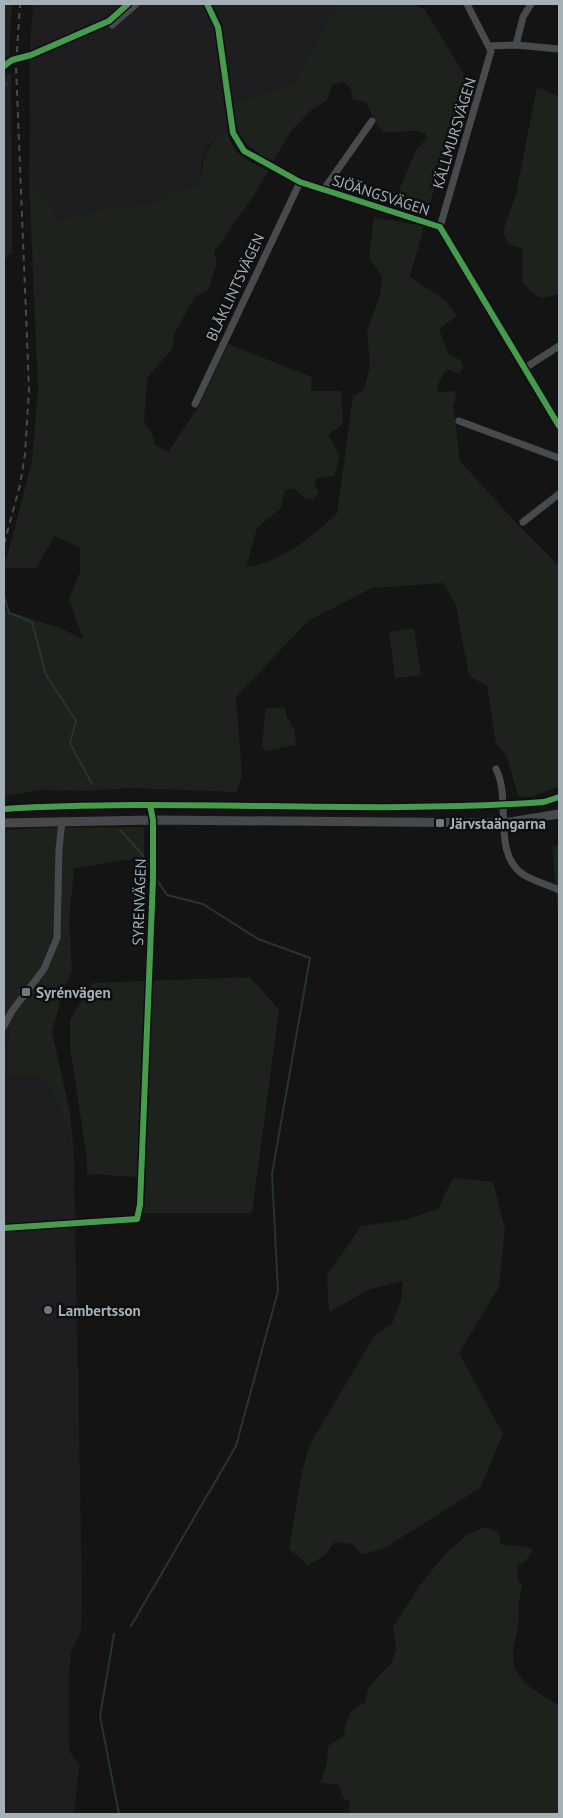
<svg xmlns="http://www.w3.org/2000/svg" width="563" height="1818" font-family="'PT Sans',sans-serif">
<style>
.built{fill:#1e1e20}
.green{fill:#1d231c}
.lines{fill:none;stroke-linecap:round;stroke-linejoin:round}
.stream{stroke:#273436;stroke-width:2}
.street{stroke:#484b4d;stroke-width:7}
.secondary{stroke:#46494b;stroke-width:9}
.rail{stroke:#484b4d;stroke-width:2;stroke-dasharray:6 5;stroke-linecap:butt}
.cycleway-casing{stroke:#0e0f10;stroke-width:9}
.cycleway{stroke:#469c4c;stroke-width:6}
.poi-dot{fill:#72797d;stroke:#0e0f10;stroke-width:2}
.labels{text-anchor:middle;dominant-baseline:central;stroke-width:5;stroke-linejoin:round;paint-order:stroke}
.street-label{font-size:15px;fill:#a4afb6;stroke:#0e0f10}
.poi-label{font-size:15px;font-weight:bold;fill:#a4afb6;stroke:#0e0f10;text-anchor:start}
</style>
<rect width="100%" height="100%" fill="#141414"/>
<!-- built -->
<g class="built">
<polygon points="33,4 337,4 293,84 234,103 227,127 209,145 201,164 201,184 173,192 154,203 105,209 57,220 29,178 30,46"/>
<polygon points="4,1002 10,1002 7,1076 43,1077 61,1111 74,1156 82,1593 81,1631 71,1652 69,1675 69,1748 72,1756 79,1764 74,1814 4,1814"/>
</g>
<!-- green -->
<g class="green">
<polygon points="4,4 12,4 9,56 4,58"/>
<path d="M337,4H414L425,10L470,84L425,217L402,207L395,200L416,150L427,138L426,134L418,131L383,132L378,126L366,102L353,99L351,89L344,82L332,85L327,100L310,111L292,130L273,161C245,148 234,135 234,103L293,84Z"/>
<polygon points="11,73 12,253 4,259 4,76"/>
<path d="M537,87L559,96V293C539,302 535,297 522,281L523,249L508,244L503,231L516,194Z"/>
<path d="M227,127C231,155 245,159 268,171L256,192L214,252L217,263L208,290L195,297L175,332L172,349L147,378L144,421L152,433L155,445L168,452L199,406L228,344L312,377L311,391H341L343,424L328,435L340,456L334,476L316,479L314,484L319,492L313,499L304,498L294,488L285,491L281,508L257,528L246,567C281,563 311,537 337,514L353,396L364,390L370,366L367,331L380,296L382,277L369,257L374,217L424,226L410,277L445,300L457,316L439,329L448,353L461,361L463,367L459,374L447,369L439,382L437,392L455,391L456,398L453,405L460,461L519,526L559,566V787L530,797L518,796L507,757L496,744L487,686L469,676L456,605L443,583L372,588L308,621L236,697L242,776L236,792L131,788L86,791L41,790L4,796V610L60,628L83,639L69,599L80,572V548L55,536L36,568H4L32,462L38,390L29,178L58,220L105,209L154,203L173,192L201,184C202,155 207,147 227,127Z"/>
<polygon points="414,628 421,675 395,678 389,632"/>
<polygon points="285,707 287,719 290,719 291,727 294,727 296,745 265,751 262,748 265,713 267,708"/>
<polygon points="144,827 144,857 74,868 69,920 72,971 64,987 52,1032 70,1112 74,1156 61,1111 43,1077 7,1076 10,1002 4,1002 4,830 38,828"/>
<polygon points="559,845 559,921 552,847"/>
<polygon points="250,977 279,1010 252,1213 137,1213 136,1177 87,1174 87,1158 70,1048 70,1020 93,983"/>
<polygon points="453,1178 493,1182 505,1228 499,1287 459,1353 503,1434 480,1488 383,1549 362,1554 352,1544 335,1542 324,1556 308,1565 289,1549 301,1476 309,1446 375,1335 392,1324 401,1300 403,1281 367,1290 329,1313 327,1276 361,1226 405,1220 438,1209"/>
<path d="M485,1527L499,1533L501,1544C512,1547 524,1544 533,1550L524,1563L517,1565L518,1580L522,1585C518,1602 519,1607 518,1624C518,1634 513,1644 513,1654C511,1681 540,1693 559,1706V1814H348L350,1801L344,1799L339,1785L320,1783L327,1764L328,1746L344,1736C346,1720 348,1708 365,1703L368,1689L382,1672L391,1664L396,1649L393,1627L420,1585L447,1552L467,1535Z"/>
</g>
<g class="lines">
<!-- stream -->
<g class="stream">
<polyline points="4,87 7,83"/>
<polyline points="4,596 9,613 32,622 46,675 76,721 70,743 92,784"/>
<polyline points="120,830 141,853 150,868"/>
<polyline points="131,1626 236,1446 278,1291 272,1174 310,958 258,939 203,904 167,895 155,877"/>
<polyline points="114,1634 100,1716 119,1814"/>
</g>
<!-- street -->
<g class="street">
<polyline points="207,4 218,27 233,133 244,151 300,182 440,227 559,426"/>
<polyline points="112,25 136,4"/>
<polyline points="516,45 523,17 531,4"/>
<polyline points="489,46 516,45 559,49"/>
<polyline points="324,189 372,121"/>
<polyline points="440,227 491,51 467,4"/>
<polyline points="525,368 559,346"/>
<polyline points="195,404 300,182"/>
<polyline points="459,421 559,458"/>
<polyline points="523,522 559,494"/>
<path d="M496,769C512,800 491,854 524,875C534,881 548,885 559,890"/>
<polyline points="148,985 153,879 153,820"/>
<polyline points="4,1026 12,1011 44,969 57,938 59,849 62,821"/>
</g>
<!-- secondary -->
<polyline class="secondary" points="4,823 153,820 503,823 559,814"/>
<!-- rail -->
<polyline class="rail" points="4,544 20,485 25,454 29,389 16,67 20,4"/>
<!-- cycleway casing -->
<g class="cycleway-casing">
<g id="cycleway">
<polyline points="207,4 218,27 233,133 244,151 300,182 440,227 559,426"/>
<polyline points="4,66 12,60 31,55 109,21 128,4"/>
<path d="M4,809C184,798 364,815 544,802L559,797"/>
<polyline points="4,1228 137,1219 140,1205 153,879 153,820 150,805"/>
</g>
</g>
<!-- cycleway -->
<use href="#cycleway" class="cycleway"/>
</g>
<!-- markers -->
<g class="poi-dot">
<rect x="435" y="818" width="10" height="10" rx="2.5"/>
<rect x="21" y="987" width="10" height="10" rx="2.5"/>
<circle cx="48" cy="1310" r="5"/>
</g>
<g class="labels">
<!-- street labels -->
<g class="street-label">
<text transform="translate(454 133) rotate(-73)">KÄLLMURSVÄGEN</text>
<text transform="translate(381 195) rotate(18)">SJÖÄNGSVÄGEN</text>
<text transform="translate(235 287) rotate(-65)">BLÅKLINTSVÄGEN</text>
<text transform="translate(139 902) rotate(-88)">SYRENVÄGEN</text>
</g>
<!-- poi labels -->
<g class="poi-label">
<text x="450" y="823">Järvstaängarna</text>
<text x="36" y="992">Syrénvägen</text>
<text x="58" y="1310">Lambertsson</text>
</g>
</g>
<!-- border -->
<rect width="563" height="1818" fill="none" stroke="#a4afb6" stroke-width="10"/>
</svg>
